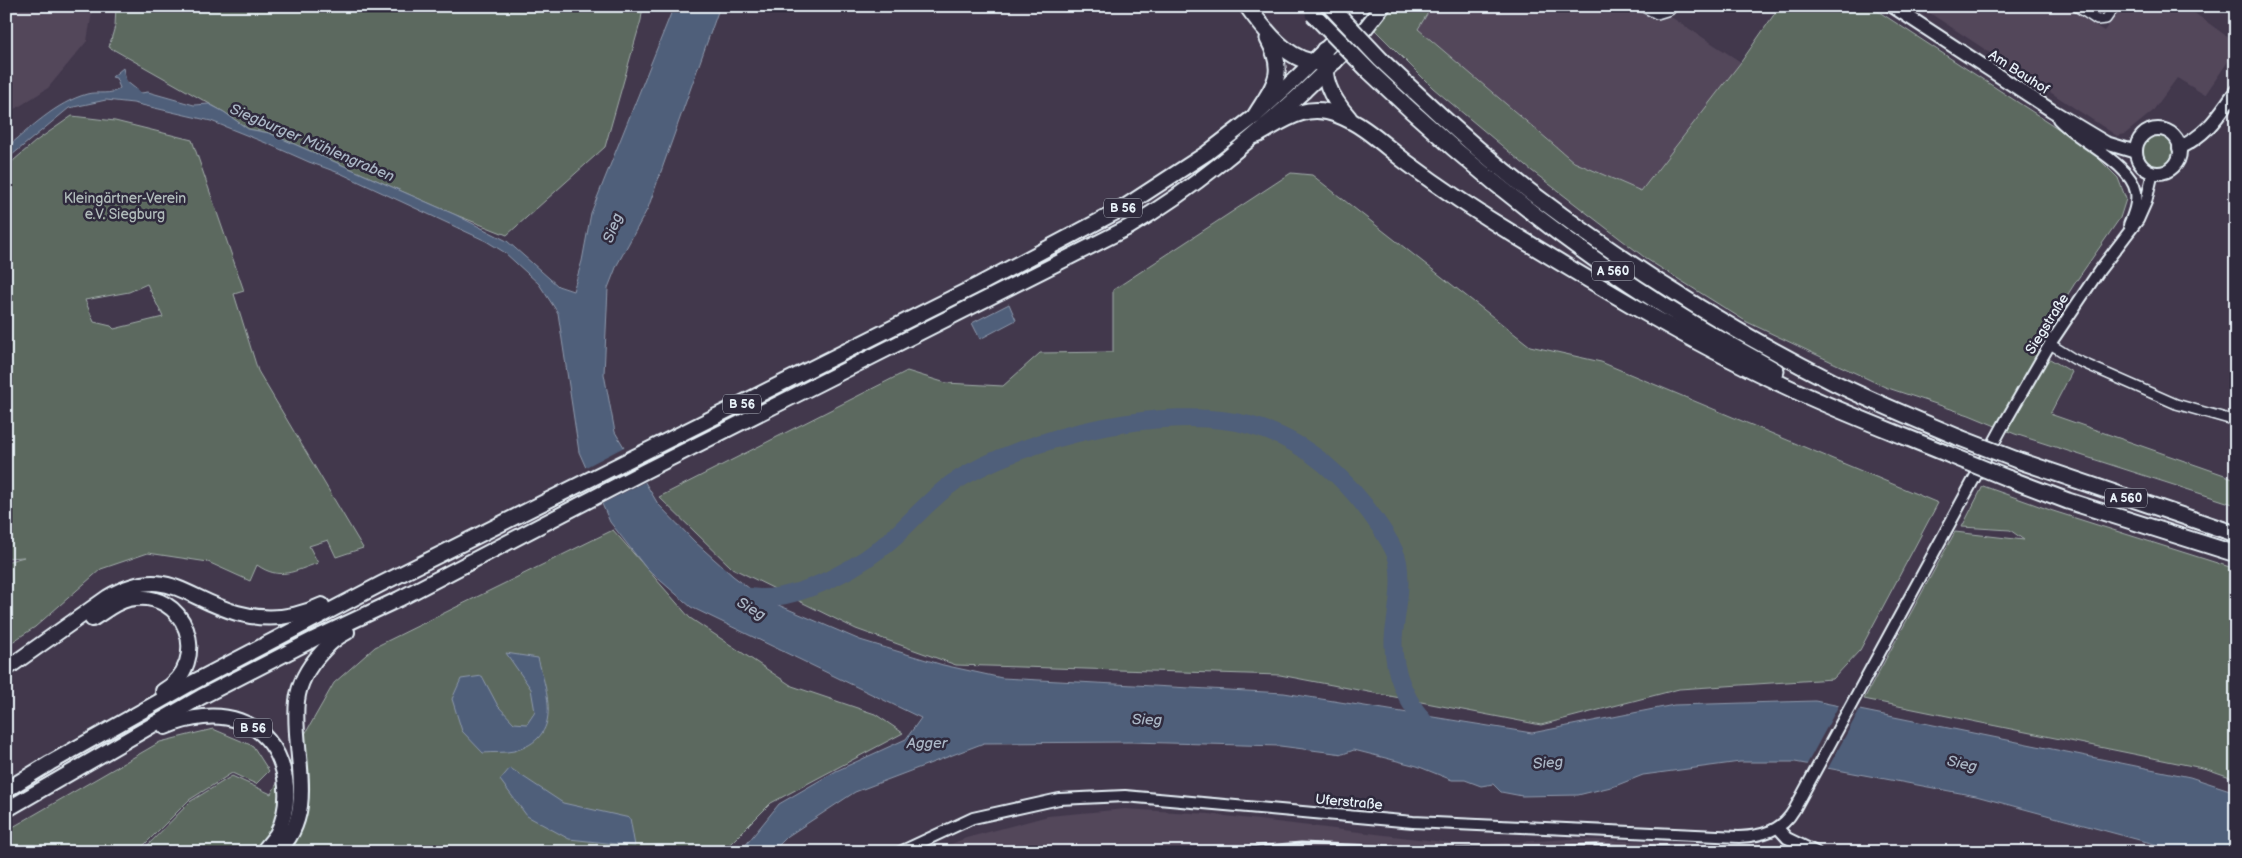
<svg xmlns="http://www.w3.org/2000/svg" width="2242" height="858" font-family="'Balsamiq Sans',sans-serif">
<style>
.built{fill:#52465a}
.green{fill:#5c695e;stroke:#a2adab;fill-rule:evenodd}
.water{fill:#505f7a;stroke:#8d99ac}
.pier{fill:#42384c}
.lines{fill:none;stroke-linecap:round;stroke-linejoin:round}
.river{stroke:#505f7a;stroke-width:18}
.minor-casing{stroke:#e8f1f8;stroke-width:12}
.tertiary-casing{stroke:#e8f1f8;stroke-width:14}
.secondary-casing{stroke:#e8f1f8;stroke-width:16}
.primary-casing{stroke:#e8f1f8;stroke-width:18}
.trunk-casing{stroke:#e8f1f8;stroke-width:18}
.motorway-casing{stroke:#e8f1f8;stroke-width:19}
.minor{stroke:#2f2a3d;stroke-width:9}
.tertiary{stroke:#2f2a3d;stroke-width:10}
.secondary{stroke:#2f2a3d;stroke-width:12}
.primary{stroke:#2f2a3d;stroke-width:14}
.trunk{stroke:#2f2a3d;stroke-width:14}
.motorway{stroke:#2f2a3d;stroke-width:15}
.rail{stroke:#e8f1f8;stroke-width:3}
.motorway-bridge-casing{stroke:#e8f1f8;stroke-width:19;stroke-linecap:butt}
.motorway-bridge{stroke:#2f2a3d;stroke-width:15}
.labels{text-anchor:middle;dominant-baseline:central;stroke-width:5;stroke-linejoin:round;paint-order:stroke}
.shield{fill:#2f2a3d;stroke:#b0b5c0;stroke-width:1}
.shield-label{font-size:12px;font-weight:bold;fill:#e8f1f8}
.street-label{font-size:14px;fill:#e8f1f8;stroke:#2f2a3d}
.park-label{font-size:14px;fill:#b0bbba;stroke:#2f2a3d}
.water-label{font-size:15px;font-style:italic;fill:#abb7c6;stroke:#2f2a3d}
</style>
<rect width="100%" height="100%" fill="#42384c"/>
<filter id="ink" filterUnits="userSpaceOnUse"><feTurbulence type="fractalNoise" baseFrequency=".02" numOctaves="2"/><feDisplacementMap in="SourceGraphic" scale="10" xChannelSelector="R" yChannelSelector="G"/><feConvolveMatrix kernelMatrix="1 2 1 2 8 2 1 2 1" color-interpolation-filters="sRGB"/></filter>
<g filter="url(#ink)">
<!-- built -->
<g class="built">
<polygon points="6,6 93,7 87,41 48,88 6,115"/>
<polygon points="1432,6 1654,6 1741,62 1641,191 1574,162 1418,29"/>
<polygon points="1919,6 2064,6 2104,31 2122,6 2185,6 2236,43 2236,50 2205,95 2177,78 2152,112 2125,134 2117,136"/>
<polygon points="1125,809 1209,814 1468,845 1570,839 1688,843 1739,852 932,852 966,838 1048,816"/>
</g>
<!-- green -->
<g class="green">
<polygon points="116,6 643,6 641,20 605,147 507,235 456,215 269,133 248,129 224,112 109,47 115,26"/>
<polygon points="1391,6 1432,6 1418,29 1574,162 1641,191 1741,62 1780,6 1870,6 2088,148 2118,178 2126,199 2120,218 2077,280 2033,349 2072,372 2050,414 2236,479 2236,505 2015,434 1969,415 1885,387 1747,322 1648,260 1532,171 1433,88 1373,28"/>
<path d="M72,116L115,121L192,140L244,291L234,294L258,371L363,548L336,557L328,540L309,546L318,563C294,571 280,581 257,565L250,581L208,562L148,553L101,569L35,627L6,646V562L24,557L6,558V167L36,141ZM147,284L163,317L114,329L111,326L94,322L85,300L129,292Z"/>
<circle cx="2157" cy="151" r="16"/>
<polygon points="1291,173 1312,175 1530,346 1601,362 1938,503 1860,650 1833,679 1679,689 1541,725 1280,675 956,665 856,629 732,568 659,497 907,371 946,383 1003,386 1040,353 1113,352 1113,290"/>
<polygon points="1983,486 2053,511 2236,569 2236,779 2207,769 1864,699 1955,532 2024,540 2010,530 1962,527"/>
<polygon points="613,530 690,618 792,686 875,714 903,733 771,803 722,852 141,852 191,801 232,776 271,794 334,683 375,647"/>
<polygon points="213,729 253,746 269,771 256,784 232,773 189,800 137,852 12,852 6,845 6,831 160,742"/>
</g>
<!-- water -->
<g class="water">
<path d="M674,6H720L648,208L617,265L608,288L604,374L615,432L658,504L695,542L733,576L762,598L860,640L943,665L1002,678L1284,693L1532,733L1674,705L1815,701L2190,777L2236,792V852H2184L1976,796L1795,762H1740L1643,775L1615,786L1578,795L1522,796L1501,792L1493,784L1481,786L1465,780H1452L1417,766L1354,750L1343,754L1280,746L1132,742L984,743L855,792L788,836L772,852H740L779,804L836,771L906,739L921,718L691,607L646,568L610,522L579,452L558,313L539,284L504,252L486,241L342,174L309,162L266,143L211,121L133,103L106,100L69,108L6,160V148C31,128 55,103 87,94C97,91 112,96 120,88L116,78L112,77L123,68L126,81L141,93L148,92L194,105L209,104L224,112L248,129L269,133L456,215L507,241L558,286L573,291L582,261L591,213Z"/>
<polygon points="1009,304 1016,320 980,339 972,323"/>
<path d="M506,653L538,658C547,694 564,737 514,751C505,753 493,752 483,753L462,731L452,699L461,679L482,676L498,706L514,723L527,724L535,712L531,689Z"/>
<polygon points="510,768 563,803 630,818 635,846 569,839 527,816 500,780"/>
</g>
<!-- pier -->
<g class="pier">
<polygon points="626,446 647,481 600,505 584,468"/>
<polygon points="1840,703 1861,707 1827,770 1806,766"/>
</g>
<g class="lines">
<!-- river -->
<path class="river" d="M738,596C746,596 754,598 762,598C806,597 862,566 894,537C914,519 932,497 954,482C1025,437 1167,403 1249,425C1307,440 1348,479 1381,528C1387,538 1396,550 1398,562C1402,585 1397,610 1394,633C1390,671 1408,706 1433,732"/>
<!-- minor casing -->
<g class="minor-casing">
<g id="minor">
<polyline points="1641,6 1657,14 1670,10 1673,6"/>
<polyline points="2076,6 2097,20 2106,19 2115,6"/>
<polyline points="2050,344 2074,359 2176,404 2236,421"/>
</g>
</g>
<!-- tertiary casing -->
<g class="tertiary-casing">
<g id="tertiary">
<path d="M2058,119C2076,140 2131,163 2136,192C2138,203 2133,215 2129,225"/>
<polyline points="1778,828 1787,838 1816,852"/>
<path d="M900,852L973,818L1059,799L1125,796L1413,822L1739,837C1762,836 1782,831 1794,810L2005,422L2050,344L2099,271L2138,220L2146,202L2153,172"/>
</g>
</g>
<!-- secondary casing -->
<g class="secondary-casing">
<g id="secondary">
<polyline points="1892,6 2051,110 2106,143 2136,152"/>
<circle cx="2158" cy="151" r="22"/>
<path d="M2179,148C2209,133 2217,117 2236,91"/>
</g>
</g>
<!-- primary casing -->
<g class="primary-casing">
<g id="primary">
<polyline points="1295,79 1342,33 1362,6"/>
<polyline points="1304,91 1353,44 1383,6"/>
</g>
</g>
<!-- trunk casing -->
<g class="trunk-casing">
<g id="trunk">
<path d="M92,619C104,612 115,602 129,599C186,587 213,662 163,691"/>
<path d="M6,669L108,597C166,564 184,598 237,613C266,621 295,618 322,605"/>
<path d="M165,727C216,705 273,716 285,778C288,797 286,816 277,834C273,840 267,846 263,852"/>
<polyline points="6,790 50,763 190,684 381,584 980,284 1118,211 1207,153 1255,116 1295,79"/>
<path d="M6,810L201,697L314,639L399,599L645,471L1129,227C1195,188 1248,142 1304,91"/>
<path d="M277,852C320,812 291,751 297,701C299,683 309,666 321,653C329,644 335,638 347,632"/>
</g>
</g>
<!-- motorway casing -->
<g class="motorway-casing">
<g id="motorway">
<path d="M1247,6C1268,35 1296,72 1335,61"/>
<path d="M1324,50C1324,81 1328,94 1349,118"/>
<path d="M1381,60C1431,107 1482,155 1537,197C1630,267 1731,331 1835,383C1876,403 1918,420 1960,438"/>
<path d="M1370,72C1467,165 1572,250 1687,320C1716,338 1747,354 1776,371"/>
<path d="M1255,116C1274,85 1287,74 1268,39"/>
<path d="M1257,135C1284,120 1306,102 1338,115C1363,124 1385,146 1406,162C1442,189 1480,214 1518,237C1602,288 1686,339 1775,381C1832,409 1892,431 1950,455"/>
<polyline points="2017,460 2236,534"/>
<polyline points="2007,478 2068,501 2236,554"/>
</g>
</g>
<!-- minor -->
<use href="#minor" class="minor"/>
<!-- tertiary -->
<use href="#tertiary" class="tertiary"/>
<!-- secondary -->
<use href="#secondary" class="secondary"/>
<!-- primary -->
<use href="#primary" class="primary"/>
<!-- trunk -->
<use href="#trunk" class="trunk"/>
<!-- motorway -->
<use href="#motorway" class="motorway"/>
<!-- rail -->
<g class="rail">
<polyline points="1439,849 1597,845 1682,847 1713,852"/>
<polyline points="1190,852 1301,843 1426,848"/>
</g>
<!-- motorway-bridge casing -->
<g class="motorway-bridge-casing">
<g id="motorway-bridge">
<polyline points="1330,6 1381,60"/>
<polyline points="1313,14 1370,72"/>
<polyline points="1960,438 2017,460"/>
<polyline points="1950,455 2007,478"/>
</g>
</g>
<!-- motorway-bridge -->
<use href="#motorway-bridge" class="motorway-bridge"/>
</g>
</g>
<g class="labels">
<!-- shield labels -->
<g class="shield">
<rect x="1104" y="198.5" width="38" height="19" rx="4"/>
<rect x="1592" y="261.5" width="42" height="19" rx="4"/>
<rect x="723" y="394.5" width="38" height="19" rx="4"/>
<rect x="2105" y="488.5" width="42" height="19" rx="4"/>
<rect x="234" y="718.5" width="38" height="19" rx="4"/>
</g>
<g class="shield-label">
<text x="1123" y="208">B 56</text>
<text x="1613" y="271">A 560</text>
<text x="742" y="404">B 56</text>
<text x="2126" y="498">A 560</text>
<text x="253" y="728">B 56</text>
</g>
<!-- street labels -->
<g class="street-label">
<text transform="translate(2019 72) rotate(33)">Am Bauhof</text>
<text transform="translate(2047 324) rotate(-58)">Siegstraße</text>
<text transform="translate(1349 802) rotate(5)">Uferstraße</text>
</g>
<!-- park labels -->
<g class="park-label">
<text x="125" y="198">Kleingärtner-Verein<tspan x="125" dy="16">e.V. Siegburg</tspan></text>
</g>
<!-- water labels -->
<g class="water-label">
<text transform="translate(312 143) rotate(23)">Siegburger Mühlengraben</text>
<text transform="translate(613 228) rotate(-70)">Sieg</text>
<text transform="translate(751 609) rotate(30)">Sieg</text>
<text transform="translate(1147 720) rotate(1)">Sieg</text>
<text x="927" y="743">Agger</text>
<text transform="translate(1548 763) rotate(-5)">Sieg</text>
<text transform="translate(1962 764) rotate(12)">Sieg</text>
</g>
</g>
<!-- margin -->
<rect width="2242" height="858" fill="none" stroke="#2f2a3d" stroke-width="25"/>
<rect x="12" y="12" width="2217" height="833" fill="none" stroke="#e8f1f8" stroke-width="2" filter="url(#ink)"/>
</svg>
